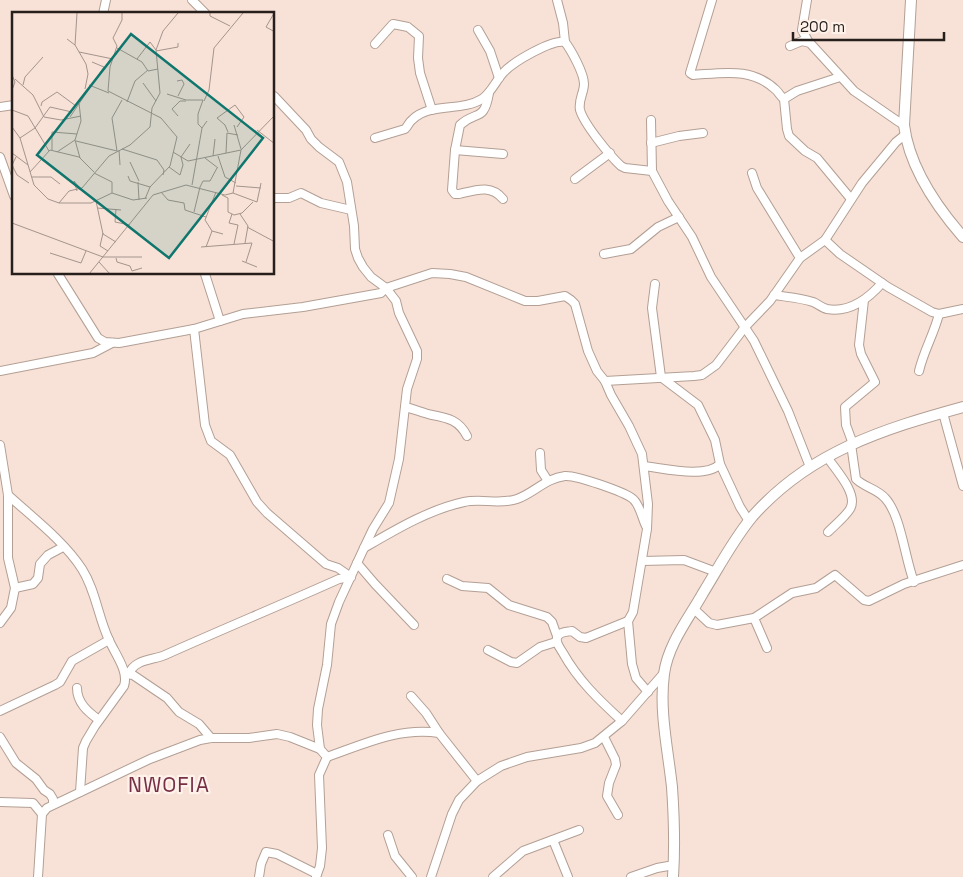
<svg xmlns="http://www.w3.org/2000/svg" width="963" height="877" font-family="'Space Grotesk',sans-serif">
<style>
.lines{fill:none;stroke-linecap:round;stroke-linejoin:round}
.minor-casing{stroke:#b39f94;stroke-width:10}
.major-casing{stroke:#b39f94;stroke-width:12}
.minor{stroke:#fff;stroke-width:8}
.major{stroke:#fff;stroke-width:10}
.labels{text-anchor:middle;dominant-baseline:central;stroke-width:4.5;stroke-linejoin:round;paint-order:stroke}
.quarter-label{font-size:21px;letter-spacing:1px;fill:#763046;stroke:#fff2eb}
.inset-road{fill:none;stroke:#a4948c;stroke-width:1}
.view{fill:#0f766e;fill-opacity:0.15;stroke:#0f766e;stroke-width:2.5}
.inset-edge{fill:none;stroke:#261f1b;stroke-width:2.5}
</style>
<rect width="100%" height="100%" fill="#f8e2d7"/>
<g class="lines">
<!-- minor casing -->
<g class="minor-casing">
<g id="minor">
<polyline points="192,0 206,14"/>
<polyline points="557,0 563,23 565,42"/>
<path d="M712,0L690,73L693,75C724,73 752,67 776,90C779,93 781,97 784,99"/>
<polyline points="807,0 802,30 808,41"/>
<polyline points="103,14 106,0"/>
<polyline points="478,30 490,51 499,78"/>
<polyline points="375,44 393,24 408,27 419,36 418,58 420,73 432,110"/>
<polyline points="790,46 802,41 810,43 854,91 896,120 904,125"/>
<polyline points="840,77 797,91 784,99 787,129 789,136 805,151 817,158 851,199"/>
<path d="M489,93C484,123 476,110 460,125L455,150L452,190L455,194H459C476,190 491,184 503,199"/>
<polyline points="274,96 306,130 311,139 319,147 339,162 347,182 354,226 355,249 358,258 363,267 371,277 386,288 396,301 399,313 417,351 417,359 407,389 399,459 389,503 373,529 364,548 339,602 331,624 327,665 318,709 317,725 320,749 327,757 319,775 322,848 320,866 316,877"/>
<polyline points="0,107 14,105"/>
<polyline points="651,120 652,171 668,201 692,237 711,277 754,341 788,411 810,467"/>
<path d="M375,138L405,129C408,126 409,122 412,120C430,102 461,112 482,99C492,92 496,80 504,72C513,62 552,39 565,42C571,50 584,73 584,84C584,93 578,100 580,110C584,124 610,156 621,166L625,168L652,171"/>
<polyline points="651,143 679,136 703,133"/>
<polyline points="455,150 503,154"/>
<polyline points="0,157 14,196"/>
<polyline points="752,173 757,188 800,258"/>
<polyline points="575,179 610,153"/>
<polyline points="274,198 289,198 301,193 321,203 351,210"/>
<polyline points="825,240 840,254 888,287 932,312 939,314 963,309"/>
<polyline points="604,254 631,249 658,227 679,217"/>
<polyline points="58,274 98,338 105,342 119,343 194,329 243,314 303,307 381,293 386,288 432,273 450,274 466,277 525,301 538,301 565,296 571,300 575,304 588,351 597,371 605,381 611,395 629,426 642,454 648,504 647,529 633,612 628,621 632,664 636,678 648,692"/>
<polyline points="205,274 220,321"/>
<path d="M774,295C787,297 801,298 813,302C818,304 822,308 827,309C850,313 868,299 882,283"/>
<polyline points="194,329 205,425 211,441 230,455 257,502 267,513 326,564 338,568 351,577"/>
<polyline points="0,371 93,353 112,343"/>
<path d="M919,371C924,350 934,334 939,314"/>
<polyline points="605,381 694,376 702,375 716,365 745,327 770,301 800,258 825,240 862,183 896,142 906,134"/>
<path d="M405,407C414,409 423,413 432,415C448,418 459,420 467,436"/>
<polyline points="943,413 963,486"/>
<path d="M851,444L856,479C864,487 877,489 885,498C901,515 905,559 914,582"/>
<polyline points="853,444 846,425 845,407 875,382 861,354 859,345 864,300"/>
<polyline points="0,445 8,495 8,558 15,588 11,608 0,623"/>
<polyline points="540,453 541,470 548,481"/>
<path d="M827,457C835,469 859,494 850,509C845,517 835,525 828,532"/>
<polyline points="720,464 740,507 749,521"/>
<path d="M644,466C663,468 706,479 720,464L715,440L698,405L661,377L652,308L655,284"/>
<path d="M8,495C32,517 64,541 82,569C96,591 98,617 109,640C115,654 129,671 124,686L95,726L86,741L83,748L80,792"/>
<path d="M364,548C395,530 428,510 464,502C481,498 500,505 517,499C534,493 546,478 565,476C576,475 625,492 633,499C640,505 642,518 646,526"/>
<polyline points="642,561 684,560 716,572"/>
<polyline points="357,563 375,584 414,625"/>
<polyline points="447,579 462,586 488,588 509,605 547,617 552,622 557,636"/>
<polyline points="15,588 33,584 38,578 40,564 48,555 63,547"/>
<polyline points="694,609 709,623 717,625 754,618 792,593 816,588 835,575 864,600 869,601 904,584 963,565"/>
<polyline points="754,618 767,648"/>
<polyline points="488,650 511,662 517,663 540,647 556,642"/>
<polyline points="126,674 133,675 167,698 179,712 199,724 211,738"/>
<path d="M129,674C134,659 154,660 165,655C223,629 281,605 339,579L351,577"/>
<path d="M77,688C77,703 88,712 99,720"/>
<polyline points="411,696 426,713 439,733"/>
<polyline points="0,711 55,685 60,682 72,661 109,640"/>
<path d="M622,721C599,700 578,680 563,653C560,648 554,641 558,636C561,631 568,632 572,631L580,637L586,638L628,621"/>
<polyline points="0,737 16,763 36,779 44,790 50,794 53,799 53,803"/>
<polyline points="604,737 615,759 616,765 609,783 607,796 618,815"/>
<path d="M327,757C364,744 399,727 439,733L477,781"/>
<polyline points="0,802 33,803 42,814"/>
<polyline points="388,835 395,856 412,877"/>
<polyline points="553,840 568,877"/>
<polyline points="38,877 42,814 47,808 150,759 200,740 211,738 249,738 277,734 290,737 320,749"/>
<polyline points="259,877 261,864 266,852 277,854 317,874"/>
<polyline points="431,877 452,814 459,800 477,781 501,766 527,757 581,748 595,743 622,721 664,673"/>
<polyline points="493,877 523,851 579,830"/>
<polyline points="631,877 657,868 674,865"/>
</g>
</g>
<!-- major casing -->
<g class="major-casing">
<g id="major">
<path d="M911,0L904,125C909,166 936,206 963,237"/>
<path d="M673,877C675,847 674,816 672,787C668,750 659,711 664,674C668,644 689,618 703,593C719,567 733,540 752,517C809,452 883,429 963,407"/>
</g>
</g>
<!-- minor -->
<use href="#minor" class="minor"/>
<!-- major -->
<use href="#major" class="major"/>
</g>
<g class="labels">
<!-- quarter labels -->
<g class="quarter-label">
<text x="169" y="784">NWOFIA</text>
</g>
</g>
<!-- overview -->
<g transform="translate(12 12)">
<rect width="262" height="262" fill="#f8e2d7"/>
<path class="inset-road" d="M110,1V8L101,26L105,34L98,55L96,79L149,106L165,125L158,154L138,175L133,187M198,1V4L218,14M261,3L254,15L263,20M55,27L63,33L74,52L76,62L73,77M63,33L65,1M105,36L130,50L136,59L146,57M144,39L166,35V31M67,40L101,47M125,47L138,30L144,38M0,63L3,70L0,78M3,67L21,83L32,105M165,69L170,68L172,72L166,84M131,71L144,89M11,73L13,65L31,45M77,73L97,81M155,82L174,88H191L186,102V112L190,116M192,89L197,78L202,36L231,1M115,90L123,69L136,58M29,94L30,90L45,80L64,94M0,98L16,104L37,139M166,104L160,97L168,89H174M32,105L49,108L69,104M58,105L92,55L80,50M222,113L229,137M0,115L8,126L22,173L36,187L47,191H79L100,181L121,188L135,186M245,118L263,132M216,120L213,113L205,106L223,93L232,105L225,115M8,126L23,116L38,95L60,100M63,128L68,146M64,129L105,139M110,137L145,148L152,158L151,163M40,138V120L65,122M107,138L108,153M105,139L100,106L110,88M45,140L63,128L69,109L67,91M161,140L176,149L229,138M0,141L16,153M214,141L215,121L226,123M201,144L203,127M206,144L213,165L224,171M4,145L0,153L5,163L17,171M193,146L206,156M118,150L127,169M157,155L168,163L171,153L169,145L178,132M18,160L38,138L67,145L82,160M82,161L100,170V181M116,164L118,169L138,175M20,165H39L48,172M126,170L127,188M180,173L190,116L195,109M224,174L249,176M188,175L191,169H198L205,156M65,179L62,169L68,176M149,180L156,188L172,191L173,198L194,205M204,180L193,208L200,219L211,222M221,181L245,190L249,171M210,183L216,186V200L222,203L230,201L241,190M84,189L91,222L104,230M47,191L57,179L70,176L97,144L118,133L138,115L140,96L148,81L144,38L151,19L166,1M85,196L109,198M104,197L103,210L118,213M182,200L188,175M220,202L217,211L226,213L222,232M228,202L236,214L233,231M0,211L91,245M235,215L263,230M91,221L88,234L96,239M189,235L240,231L234,250M194,235L200,219M38,241L69,251L74,239M91,245H130M104,246L105,250L118,254L120,259L130,256M230,249L245,255M87,250L98,262M77,262L141,183L174,173L213,183L221,181L229,138L263,103"/>
<path class="view" d="M119,22L251,126L157,246L25,143Z"/>
<rect width="262" height="262" class="inset-edge"/>
</g>
<!-- scale -->
<path d="M793 32v8h151v-8" fill="none" stroke="#261f1b" stroke-width="2.5"/>
<text x="800" y="32" font-size="15" fill="#261f1b" stroke="#fff2eb" stroke-width="4" paint-order="stroke">200 m</text>
</svg>
